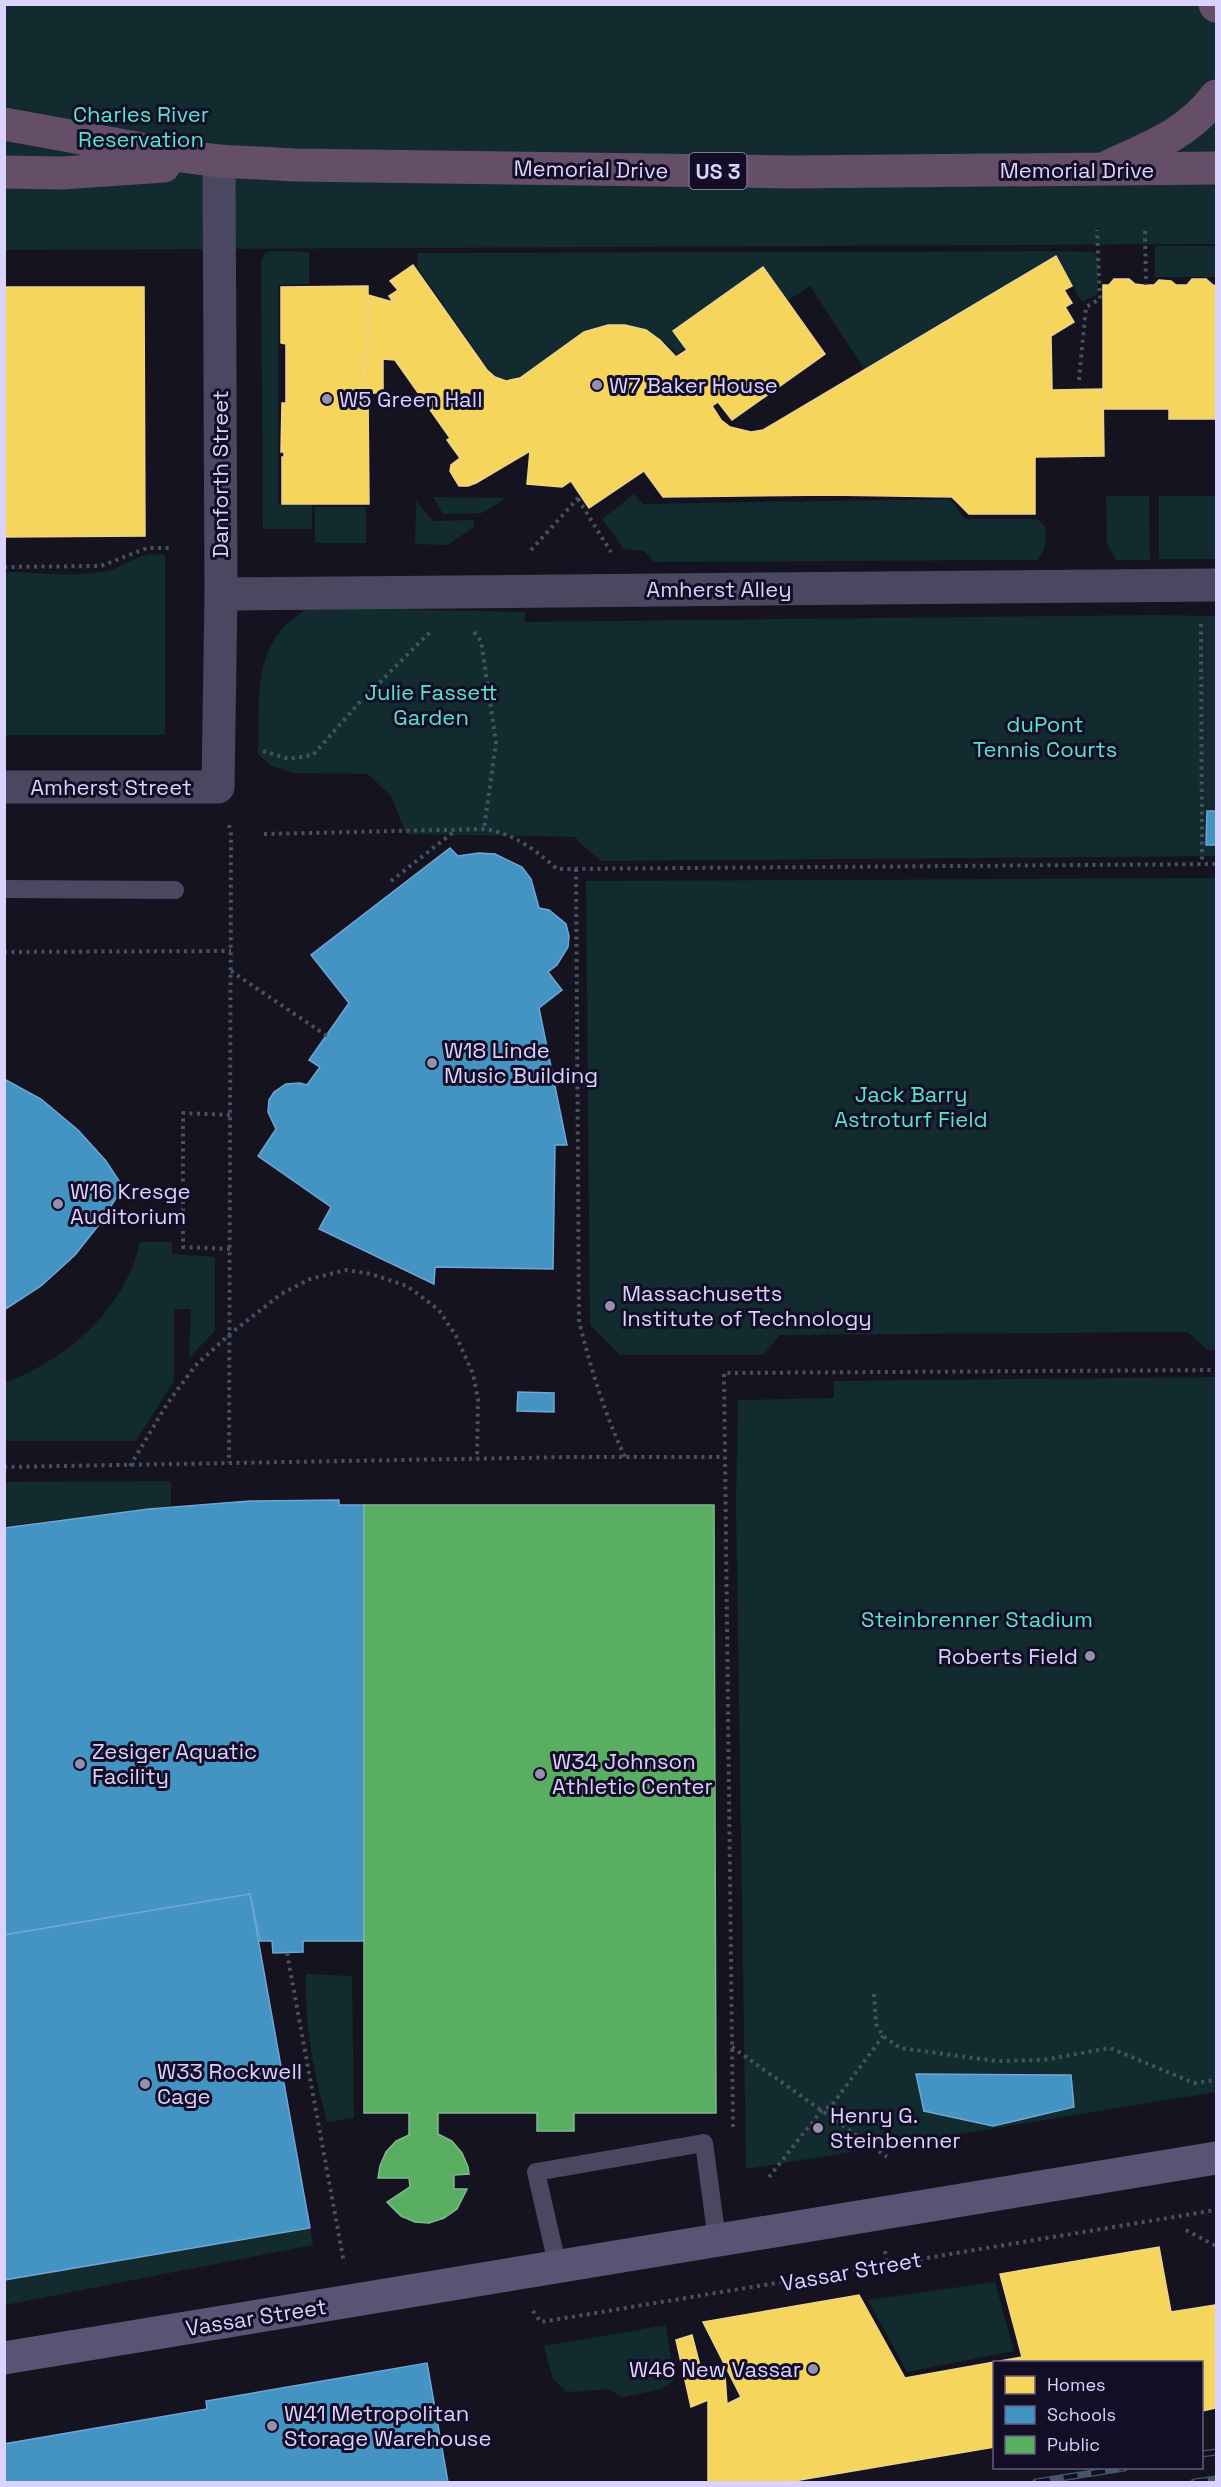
<svg xmlns="http://www.w3.org/2000/svg" width="1221" height="2487" font-family="'Space Grotesk',sans-serif">
<style>
.green{fill:#112b2e}
.homes{fill:#f6d55c;stroke:#eed48d;stroke-width:1.5}
.schools{fill:#4393c3;stroke:#70a6d5;stroke-width:1.5}
.public{fill:#5aae61;stroke:#80b990;stroke-width:1.5}
.lines{fill:none;stroke-linecap:round;stroke-linejoin:round}
.path{stroke:#455261;stroke-width:4;stroke-dasharray:3 4.5;stroke-linecap:butt}
.lane{stroke:#4a4761;stroke-width:18}
.street{stroke:#4a4761;stroke-width:33}
.secondary{stroke:#575474;stroke-width:33}
.highway{stroke:#654e67;stroke-width:33}
.rail-casing{stroke:#43566b;stroke-width:7}
.rail{stroke:#130d26;stroke-width:4.5;stroke-dasharray:14;stroke-linecap:butt}
.poi-dot{fill:#958fb1;stroke:#130d26;stroke-width:2}
.labels{text-anchor:middle;dominant-baseline:central;stroke-width:6;stroke-linejoin:round;paint-order:stroke}
.shield{fill:#130d26;stroke:#9e97be;stroke-width:1.5}
.shield-label{font-size:21px;font-weight:bold;fill:#dad2ff}
.park-label{font-size:22px;fill:#57e6cc;stroke:#130d26}
.street-label{font-size:22px;fill:#dad2ff;stroke:#130d26}
.poi-label{font-size:22px;fill:#dad2ff;stroke:#130d26;text-anchor:start}
</style>
<rect width="100%" height="100%" fill="#161320"/>
<!-- green -->
<g class="green">
<polygon points="5,5 1216,5 1216,244 5,250"/>
<rect x="1155" y="246" width="61" height="31"/>
<polygon points="270,251 309,252 309,284 278,285 278,503 312,504 312,529 263,529 261,263 264,255"/>
<path d="M1059,251L1093,252L1098,256V294L1082,302L1055,256L865,370L810,286L787,301L763,267L673,330L686,347L677,354C662,336 645,329 621,326C600,338 530,380 510,381C502,381 495,375 489,370L417,267L418,253H428Z"/>
<polygon points="1216,478 1216,559 1159,559 1159,496 1215,496"/>
<path d="M634,494L643,504L950,499L965,519H1037L1044,525C1048,537 1046,551 1037,560L654,562L644,551L624,549L602,519Z"/>
<polygon points="1106,496 1149,496 1150,560 1116,560 1107,543"/>
<polygon points="433,497 507,498 482,513 443,514"/>
<polygon points="416,501 433,521 474,520 474,527 447,545 415,544"/>
<rect x="315" y="507" width="51" height="36"/>
<path d="M150,554L165,555V735H5V572C36,572 76,578 107,571C123,568 133,557 150,554Z"/>
<path d="M312,607L525,612V622L1152,615L1216,616V856L601,861L578,841L576,837L406,834L391,796L368,774L293,773L271,766L258,754C261,696 249,638 312,607Z"/>
<polygon points="1216,878 1216,1350 1207,1350 1188,1332 780,1335 763,1355 620,1355 590,1325 586,881"/>
<path d="M140,1242H172V1254L215,1257V1331L189,1358L191,1309H174V1381L136,1441H5V1383C68,1358 124,1311 140,1242Z"/>
<polygon points="1216,1377 1216,2092 746,2169 736,1503 738,1400 834,1398 834,1381"/>
<polygon points="171,1481 171,1506 5,1526 5,1482"/>
<path d="M306,1974L352,1976L354,2118L327,2122C314,2073 304,2025 306,1974Z"/>
<polygon points="310,2228 313,2245 5,2305 5,2280"/>
<polygon points="995,2282 1014,2351 907,2372 868,2300"/>
<polygon points="666,2325 674,2380 662,2389 622,2397 608,2389 574,2392 566,2391 553,2379 544,2346"/>
</g>
<!-- homes -->
<g class="homes">
<polygon points="1056,256 1072,286 1064,290 1072,303 1065,307 1074,322 1051,336 1052,390 1103,389 1104,456 1035,457 1035,514 969,514 952,497 830,495 663,497 644,471 589,508 571,481 562,487 527,484 530,451 476,483 468,486 459,486 450,471 451,465 460,458 447,440 450,438 395,360 383,359 383,393 363,393 364,353 368,349 368,295 393,302 389,296 398,290 390,281 413,265 487,370 495,377 506,381 520,378 584,332 608,325 625,325 646,330 660,340 676,357 687,350 673,331 763,267 825,354 732,420 718,402 712,406 721,420 730,427 751,432 763,430 770,426"/>
<polygon points="1114,279 1129,279 1135,284 1142,285 1154,285 1159,280 1171,281 1176,285 1187,285 1192,279 1206,279 1213,285 1216,286 1216,419 1169,419 1169,409 1103,409 1103,285 1109,285"/>
<polygon points="368,286 368,349 364,353 363,393 368,395 369,504 282,504 282,457 284,457 284,452 281,452 282,403 286,403 286,344 281,343 281,287"/>
<polygon points="4,287 144,287 145,536 4,537"/>
<polygon points="1159,2247 1171,2312 1216,2305 1216,2408 1202,2411 1202,2362 994,2362 994,2447 788,2482 708,2482 708,2400 691,2407 676,2340 692,2335 704,2381 725,2376 727,2404 741,2397 703,2322 859,2295 905,2378 1022,2357 1000,2274"/>
</g>
<!-- schools -->
<g class="schools">
<polygon points="1207,811 1216,811 1216,845 1206,845"/>
<polygon points="450,848 458,856 479,853 495,854 522,867 531,879 539,908 549,910 566,924 569,936 568,947 557,965 548,972 562,990 539,1008 567,1145 555,1145 553,1269 435,1267 434,1284 319,1229 331,1207 258,1156 276,1129 268,1112 269,1100 274,1092 286,1084 300,1083 307,1085 320,1067 309,1060 349,1003 311,955"/>
<polygon points="4,1079 41,1099 78,1130 106,1161 123,1187 101,1222 75,1255 41,1286 4,1310"/>
<polygon points="518,1392 554,1393 554,1412 517,1411"/>
<polygon points="339,1500 339,1505 364,1505 364,1941 303,1941 303,1952 273,1953 272,1941 260,1941 250,1894 4,1935 4,1528 149,1509 250,1501"/>
<polygon points="250,1894 310,2228 4,2280 4,1935"/>
<polygon points="916,2074 1071,2075 1074,2107 993,2126 924,2111"/>
<polygon points="427,2363 448,2482 4,2482 4,2444 207,2409 206,2401"/>
</g>
<!-- public -->
<polygon class="public" points="364,1505 714,1505 716,2113 574,2113 574,2131 537,2131 537,2113 438,2113 438,2134 452,2141 462,2153 468,2167 469,2174 454,2175 454,2189 467,2189 457,2209 444,2218 429,2223 415,2222 401,2216 387,2202 410,2187 409,2178 378,2178 380,2166 386,2152 396,2141 409,2135 409,2113 364,2113"/>
<g class="lines">
<!-- path -->
<g class="path">
<polyline points="1145,231 1146,285"/>
<polyline points="1079,380 1086,307 1100,299 1097,230"/>
<polyline points="578,499 611,552"/>
<polyline points="531,550 581,495"/>
<polyline points="4,567 101,566 147,548 172,548"/>
<polyline points="1201,624 1202,864"/>
<polyline points="474,632 481,641 496,742 484,829"/>
<polyline points="263,751 289,759 313,755 359,703 430,632"/>
<polyline points="229,825 231,834 229,1463"/>
<path d="M264,834L484,829C513,833 536,850 557,869L1216,864"/>
<path d="M576,869L579,1322C591,1368 604,1413 625,1457"/>
<polyline points="391,881 456,830"/>
<polyline points="4,952 231,951"/>
<polyline points="231,971 327,1036"/>
<polyline points="175,1191 183,1191"/>
<polyline points="230,1249 183,1247 183,1113 230,1115"/>
<polyline points="130,1466 167,1404 195,1366 230,1334 281,1294 310,1279 346,1270 371,1274 407,1286 439,1310 456,1336 473,1374 478,1399 477,1459"/>
<polyline points="4,1467 572,1457 724,1457"/>
<polyline points="287,1953 344,2263"/>
<polyline points="874,1994 876,2024 883,2036 900,2048 996,2061 1043,2060 1110,2048 1194,2083 1216,2080"/>
<polyline points="732,2047 887,2157"/>
<polyline points="733,2127 724,1373 1216,1370"/>
<polyline points="769,2177 821,2111 832,2105 883,2036"/>
<polyline points="1186,2230 1216,2246"/>
<polyline points="885,2251 887,2265"/>
<polyline points="533,2311 541,2322 1216,2210"/>
</g>
<!-- lane -->
<g class="lane">
<polyline points="4,889 175,890"/>
<polyline points="558,2268 536,2172 704,2143 717,2240"/>
</g>
<!-- street -->
<g class="street">
<polyline points="221,594 1216,585"/>
<polyline points="4,787 218,787 221,594 219,161"/>
</g>
<!-- secondary -->
<polyline class="secondary" points="4,2358 1216,2158"/>
<!-- highway -->
<g class="highway">
<polyline points="1215,4 1216,6"/>
<polyline points="4,124 174,155 219,161 295,165 792,172 1216,168"/>
<path d="M1111,165C1151,147 1190,132 1216,96"/>
<polyline points="4,172 62,173 164,166"/>
</g>
<!-- rail casing -->
<g class="rail-casing">
<g id="rail">
<polyline points="1202,2454 1216,2452"/>
<polyline points="1036,2482 1124,2468"/>
<polyline points="1194,2482 1216,2479"/>
</g>
</g>
<!-- rail -->
<use href="#rail" class="rail"/>
</g>
<!-- markers -->
<g class="poi-dot">
<circle cx="597" cy="385" r="6"/>
<circle cx="327" cy="399" r="6"/>
<circle cx="432" cy="1063" r="6"/>
<circle cx="58" cy="1204" r="6"/>
<circle cx="610" cy="1306" r="6"/>
<circle cx="1090" cy="1656" r="6"/>
<circle cx="80" cy="1764" r="6"/>
<circle cx="540" cy="1774" r="6"/>
<circle cx="145" cy="2084" r="6"/>
<circle cx="818" cy="2128" r="6"/>
<circle cx="813" cy="2369" r="6"/>
<circle cx="272" cy="2426" r="6"/>
</g>
<g class="labels">
<!-- shield labels -->
<rect class="shield" x="689.5" y="153" width="57" height="36" rx="4.5"/>
<g class="shield-label">
<text x="718" y="171">US 3</text>
</g>
<!-- park labels -->
<g class="park-label">
<text x="141" y="114">Charles River<tspan x="141" dy="25">Reservation</tspan></text>
<text x="431" y="692">Julie Fassett<tspan x="431" dy="25">Garden</tspan></text>
<text x="1045" y="724">duPont<tspan x="1045" dy="25">Tennis Courts</tspan></text>
<text x="911" y="1094">Jack Barry<tspan x="911" dy="25">Astroturf Field</tspan></text>
<text x="977" y="1619">Steinbrenner Stadium</text>
</g>
<!-- street labels -->
<g class="street-label">
<text transform="translate(591 169) rotate(1)">Memorial Drive</text>
<text x="1077" y="170">Memorial Drive</text>
<text transform="translate(220 474) rotate(-90)">Danforth Street</text>
<text x="719" y="589">Amherst Alley</text>
<text x="111" y="787">Amherst Street</text>
<text transform="translate(851 2271) rotate(-10)">Vassar Street</text>
<text transform="translate(256 2317) rotate(-9)">Vassar Street</text>
</g>
<!-- poi labels -->
<g class="poi-label">
<text x="609" y="385">W7 Baker House</text>
<text x="339" y="399">W5 Green Hall</text>
<text x="444" y="1050">W18 Linde<tspan x="444" dy="25">Music Building</tspan></text>
<text x="70" y="1191">W16 Kresge<tspan x="70" dy="25">Auditorium</tspan></text>
<text x="622" y="1293">Massachusetts<tspan x="622" dy="25">Institute of Technology</tspan></text>
<text x="1078" y="1656" text-anchor="end">Roberts Field</text>
<text x="92" y="1751">Zesiger Aquatic<tspan x="92" dy="25">Facility</tspan></text>
<text x="552" y="1761">W34 Johnson<tspan x="552" dy="25">Athletic Center</tspan></text>
<text x="157" y="2071">W33 Rockwell<tspan x="157" dy="25">Cage</tspan></text>
<text x="830" y="2115">Henry G.<tspan x="830" dy="25">Steinbenner</tspan></text>
<text x="801" y="2369" text-anchor="end">W46 New Vassar</text>
<text x="284" y="2413">W41 Metropolitan<tspan x="284" dy="25">Storage Warehouse</tspan></text>
</g>
</g>
<!-- border -->
<rect width="1221" height="2487" fill="none" stroke="#dad2ff" stroke-width="12"/>
<!-- legend -->
<rect x="993" y="2361" width="210" height="108" fill="#130d26" stroke="#635c7d" stroke-width="1.5"/>
<rect x="1005" y="2376" width="30" height="18" fill="#f6d55c" stroke="#635c7d" stroke-width="1.5"/>
<text x="1047" y="2391" font-size="18" fill="#dad2ff">Homes</text>
<rect x="1005" y="2406" width="30" height="18" fill="#4393c3" stroke="#635c7d" stroke-width="1.5"/>
<text x="1047" y="2421" font-size="18" fill="#dad2ff">Schools</text>
<rect x="1005" y="2436" width="30" height="18" fill="#5aae61" stroke="#635c7d" stroke-width="1.5"/>
<text x="1047" y="2451" font-size="18" fill="#dad2ff">Public</text>
</svg>
